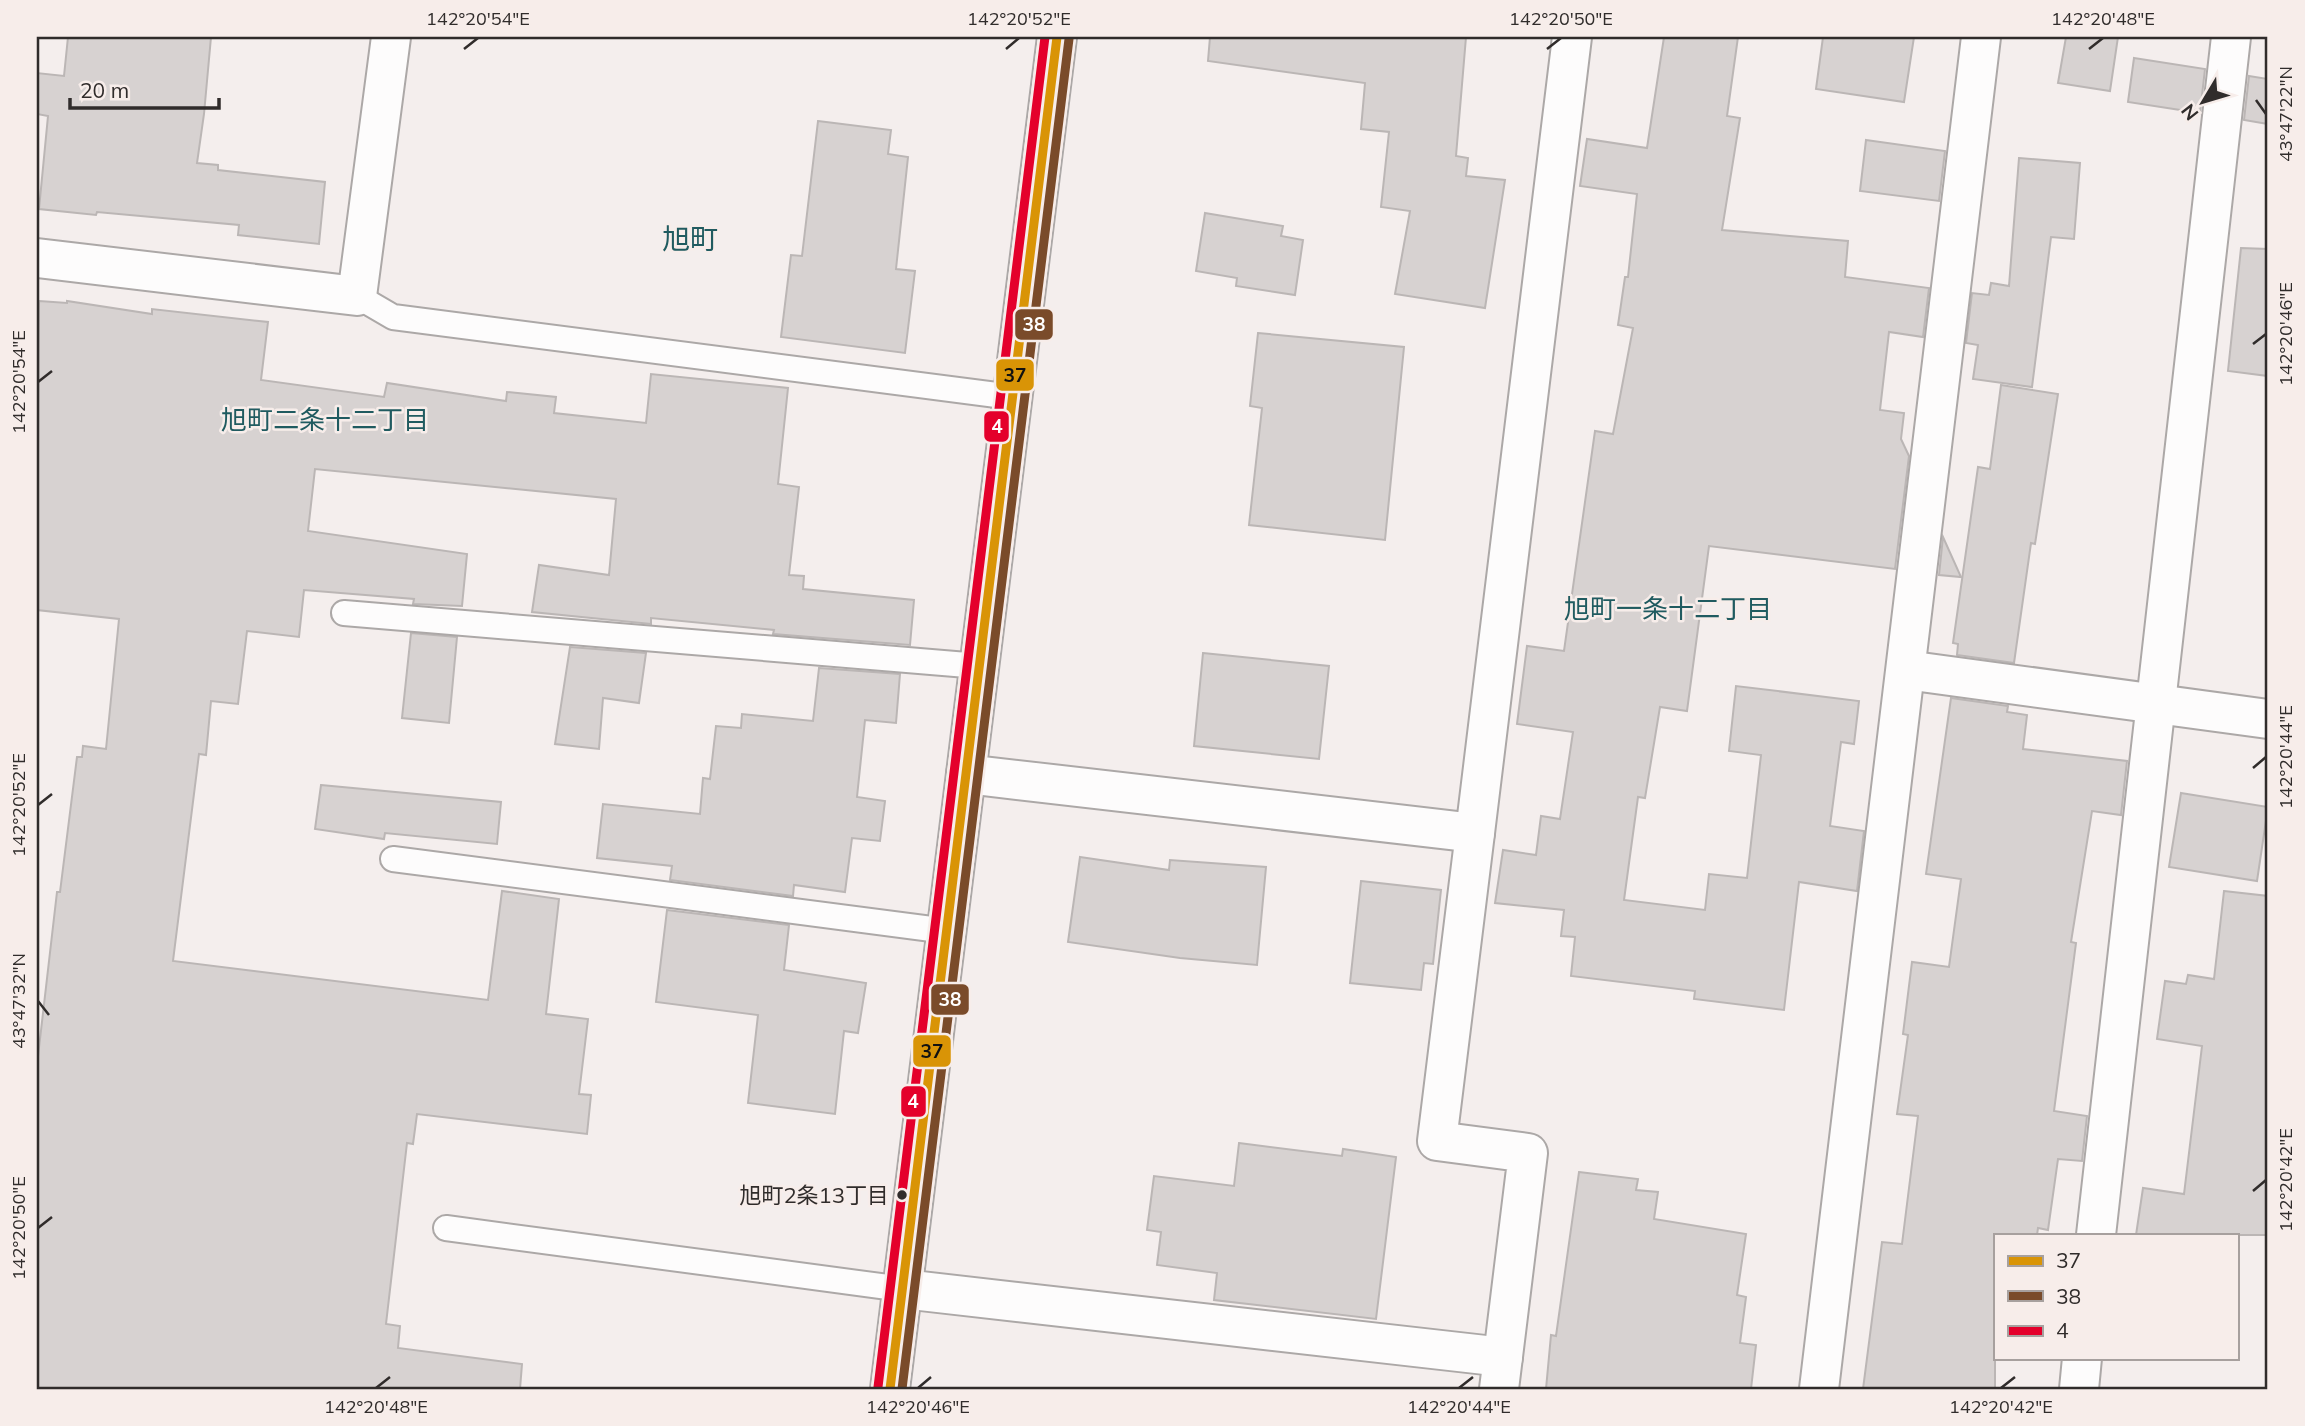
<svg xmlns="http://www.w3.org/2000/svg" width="2305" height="1426" font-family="Mulish,'Noto Sans JP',sans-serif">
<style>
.building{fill:#d7d2d1;stroke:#bbb6b5;stroke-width:2}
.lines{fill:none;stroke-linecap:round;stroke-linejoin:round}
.service-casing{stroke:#aca8a7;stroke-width:28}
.minor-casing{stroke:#aca8a7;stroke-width:42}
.secondary-casing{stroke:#aca8a7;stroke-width:42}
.service{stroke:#fdfcfc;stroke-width:24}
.minor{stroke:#fdfcfc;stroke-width:38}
.secondary{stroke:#fdfcfc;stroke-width:38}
.bus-1-casing{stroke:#f7edea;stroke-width:14}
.bus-2-casing{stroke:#f7edea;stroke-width:14}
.bus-3-casing{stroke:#f7edea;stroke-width:14}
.bus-1{stroke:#d99406;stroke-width:9}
.bus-2{stroke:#7a4b2a;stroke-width:9}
.bus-3{stroke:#e4002b;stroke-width:9}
.ticks{fill:none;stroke:#302c2b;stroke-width:2.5}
.bus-dot{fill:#302c2b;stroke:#f7edea;stroke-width:2.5}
.labels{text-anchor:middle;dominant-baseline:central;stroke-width:5;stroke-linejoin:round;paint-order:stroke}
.bus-label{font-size:22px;fill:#302c2b;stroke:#f7edea;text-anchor:end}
.neighbourhood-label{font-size:26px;fill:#205b60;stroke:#f7edea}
.quarter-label{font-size:28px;fill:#205b60;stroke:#f7edea}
.line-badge{stroke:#f7edea;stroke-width:2.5}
.badge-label{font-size:19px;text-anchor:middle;font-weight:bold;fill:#fff}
.pale-badge-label{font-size:19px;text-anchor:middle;font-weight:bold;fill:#111}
.neatline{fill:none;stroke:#302c2b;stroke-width:2.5}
.ticks-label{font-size:18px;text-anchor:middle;fill:#302c2b}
</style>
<rect width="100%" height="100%" fill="#f4eeed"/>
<!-- building -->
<g class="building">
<polygon points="68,37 211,37 204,114 197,163 218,165 218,170 325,182 319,244 238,235 239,225 97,212 96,215 39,209 48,116 37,114 37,73 64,76"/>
<polygon points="1210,37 1466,37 1456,156 1468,158 1466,176 1505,180 1485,308 1395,294 1410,211 1381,207 1389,132 1361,129 1365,83 1208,61"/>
<polygon points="1664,37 1738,37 1727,116 1740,118 1722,230 1848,241 1845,277 1929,288 1923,337 1889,332 1880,410 1904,413 1901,439 1909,456 1895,569 1709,546 1687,711 1660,707 1645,798 1638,797 1624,900 1705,910 1709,874 1747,878 1761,755 1729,751 1736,686 1859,701 1854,744 1841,742 1830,826 1864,831 1857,891 1799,882 1784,1010 1694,999 1695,991 1571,976 1575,937 1561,936 1564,910 1495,903 1503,850 1536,855 1541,816 1560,819 1573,732 1517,724 1527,646 1564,651 1595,431 1613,434 1633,328 1618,325 1625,277 1628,277 1637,194 1580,186 1587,139 1647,148"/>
<polygon points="1823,37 1914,37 1904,102 1816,89"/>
<polygon points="2066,37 2118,37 2110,91 2058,83"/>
<polygon points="2134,58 2205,69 2200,113 2128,102"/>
<polygon points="2249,76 2268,79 2268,124 2244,120"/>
<polygon points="818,121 891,130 888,154 908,157 896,269 915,271 905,353 781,337 791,255 802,256"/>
<polygon points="1866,140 1945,151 1939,201 1860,191"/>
<polygon points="2019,158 2080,163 2074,239 2051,237 2032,387 1973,379 1978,345 1966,343 1972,293 1989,295 1991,283 2009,286"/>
<polygon points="1205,213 1283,226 1281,236 1303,240 1295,295 1236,286 1237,278 1196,271"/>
<polygon points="2241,248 2268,249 2268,376 2228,371"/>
<polygon points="39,301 67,303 67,301 152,314 152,309 268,322 261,380 384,397 387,383 506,401 507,392 556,397 554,413 646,423 651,374 788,388 778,484 799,487 789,575 804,576 803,589 914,600 910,645 773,634 774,630 651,618 651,624 532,612 539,565 609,575 616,499 315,469 308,531 467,554 462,606 413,604 414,599 304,590 299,637 247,631 238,704 211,701 206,755 199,754 173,961 488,1000 502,891 559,899 546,1014 588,1019 579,1094 591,1095 587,1134 417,1114 413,1144 407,1143 386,1324 400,1326 398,1348 522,1364 520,1389 37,1389 37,1065 57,892 60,892 77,757 82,757 83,746 106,749 119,619 37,610"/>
<polygon points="1258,333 1404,347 1385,540 1249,525 1262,408 1250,406"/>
<polygon points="2001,385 2058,394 2035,544 2031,543 2014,663 1957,655 1958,644 1953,643 1978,467 1990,469"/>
<polygon points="1943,537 1961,577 1939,575"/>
<polygon points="411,633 457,637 449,723 402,718"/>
<polygon points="570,647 646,653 639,703 603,698 599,749 555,744"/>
<polygon points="1203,653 1329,666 1319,759 1194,746"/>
<polygon points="819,668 900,674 896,723 865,720 857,797 885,801 880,841 852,838 845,892 794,885 793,896 670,880 672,866 597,858 603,804 700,814 703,778 710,779 716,726 741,728 742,714 813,721"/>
<polygon points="1951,698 2008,706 2007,712 2027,715 2023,749 2127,761 2121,815 2092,811 2071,942 2076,943 2054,1111 2087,1116 2082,1161 2058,1159 2048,1230 2038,1228 2037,1235 1995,1235 1995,1389 1863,1389 1882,1242 1902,1244 1918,1116 1897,1114 1908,1035 1903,1034 1912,962 1949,967 1961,879 1926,874"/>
<polygon points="321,785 501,802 497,844 385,833 384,839 315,829"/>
<polygon points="2181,793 2268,807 2257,881 2169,867"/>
<polygon points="1080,857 1169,870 1170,860 1266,867 1257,965 1180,958 1068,942"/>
<polygon points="1361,881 1441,890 1433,964 1424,963 1421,990 1350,983"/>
<polygon points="2224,891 2268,896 2268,1235 2136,1235 2143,1188 2184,1194 2202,1046 2157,1039 2165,981 2186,984 2188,975 2214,979"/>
<polygon points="667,910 789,925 784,970 866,983 858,1033 844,1031 835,1114 748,1103 758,1015 656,1002"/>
<polygon points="1239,1143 1342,1156 1343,1149 1396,1157 1376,1319 1214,1300 1217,1273 1157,1265 1161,1232 1147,1230 1154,1176 1234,1186"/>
<polygon points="1579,1172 1638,1179 1636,1190 1658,1192 1654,1219 1746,1234 1737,1295 1746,1297 1740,1343 1756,1345 1751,1389 1546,1389 1551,1335 1556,1336"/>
</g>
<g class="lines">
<!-- service casing -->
<g class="service-casing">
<g id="service">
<polyline points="357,296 393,317 1012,397"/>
<polyline points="344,613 979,666"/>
<polyline points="393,859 947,931"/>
<polyline points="446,1228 903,1289"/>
</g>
</g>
<!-- minor casing -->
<g class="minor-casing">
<g id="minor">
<polyline points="37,258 357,296 391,37"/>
<polyline points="1906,670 2268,719"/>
<polyline points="966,774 1475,833 1572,37"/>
<polyline points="1475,833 1437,1141 1528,1153 1499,1389"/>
<polyline points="2096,1235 2231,37"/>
<polyline points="903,1289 1503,1357"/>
<polyline points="1819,1389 1981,37"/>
<polyline points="2079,1389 2082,1358"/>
</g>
</g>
<!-- secondary casing -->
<g class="secondary-casing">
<polyline id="secondary" points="890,1389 1057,37"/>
</g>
<!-- service -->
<use href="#service" class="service"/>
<!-- minor -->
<use href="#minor" class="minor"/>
<!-- secondary -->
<use href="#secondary" class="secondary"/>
<!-- bus-1 casing -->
<g class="bus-1-casing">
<polyline id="bus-1" points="890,1389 1057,37"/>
</g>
<!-- bus-2 casing -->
<g class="bus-2-casing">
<polyline id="bus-2" points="902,1389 1069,39"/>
</g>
<!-- bus-3 casing -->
<g class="bus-3-casing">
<polyline id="bus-3" points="878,1387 1045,37"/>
</g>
<!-- bus-1 -->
<use href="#bus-1" class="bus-1"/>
<!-- bus-2 -->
<use href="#bus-2" class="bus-2"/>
<!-- bus-3 -->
<use href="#bus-3" class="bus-3"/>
</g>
<!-- ticks -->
<path class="ticks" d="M464,49L478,38M1006,49L1019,38M1547,49L1561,38M2089,49L2103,38M2256,100L2266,114M2253,344L2266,334M38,382L52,371M2253,768L2266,757M38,805L52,794M38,1001L49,1015M2253,1191L2266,1180M38,1228L52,1217M376,1388L390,1377M918,1388L931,1377M1459,1388L1473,1377M2001,1388L2015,1377"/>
<!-- markers -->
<circle class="bus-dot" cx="902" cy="1195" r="6"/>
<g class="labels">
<!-- bus labels -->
<g class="bus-label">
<text x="889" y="1195">旭町2条13丁目</text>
</g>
<!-- neighbourhood labels -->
<g class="neighbourhood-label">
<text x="325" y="419">旭町二条十二丁目</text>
<text x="1668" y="608">旭町一条十二丁目</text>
</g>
<!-- quarter labels -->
<g class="quarter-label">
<text x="690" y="238">旭町</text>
</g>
</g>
<g class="line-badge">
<rect x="1014" y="308" width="40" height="33" rx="7" fill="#7a4b2a"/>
<rect x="995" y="358" width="40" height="34" rx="7" fill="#d99406"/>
<rect x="983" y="410" width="27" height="33" rx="7" fill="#e4002b"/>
<rect x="930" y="983" width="40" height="33" rx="7" fill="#7a4b2a"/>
<rect x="912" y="1034" width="40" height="34" rx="7" fill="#d99406"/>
<rect x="900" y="1085" width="27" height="33" rx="7" fill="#e4002b"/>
</g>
<g class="badge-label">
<text x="1034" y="331">38</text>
<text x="997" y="433">4</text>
<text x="950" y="1006">38</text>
<text x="913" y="1108">4</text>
</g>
<g class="pale-badge-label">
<text x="1015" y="382">37</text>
<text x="932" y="1058">37</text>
</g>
<!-- border -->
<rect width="2305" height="1426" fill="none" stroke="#f7edea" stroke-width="77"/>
<!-- legend -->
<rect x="1994" y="1234" width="245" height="126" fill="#f7edea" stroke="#a7a09e" stroke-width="2"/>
<rect x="2008" y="1256" width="35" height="10" fill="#d99406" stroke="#a7a09e" stroke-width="2"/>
<text x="2056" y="1268" font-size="21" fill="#302c2b">37</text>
<rect x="2008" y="1291" width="35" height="10" fill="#7a4b2a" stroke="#a7a09e" stroke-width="2"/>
<text x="2056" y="1304" font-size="21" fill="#302c2b">38</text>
<rect x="2008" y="1326" width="35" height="10" fill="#e4002b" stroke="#a7a09e" stroke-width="2"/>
<text x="2056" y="1338" font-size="21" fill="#302c2b">4</text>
<!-- north arrow -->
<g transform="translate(2203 102) rotate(232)" stroke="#f7edea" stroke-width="5" paint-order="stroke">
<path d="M0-5L12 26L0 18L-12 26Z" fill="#302c2b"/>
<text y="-10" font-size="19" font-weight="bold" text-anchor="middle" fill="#302c2b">N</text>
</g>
<!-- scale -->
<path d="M70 98v10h149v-10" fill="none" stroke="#302c2b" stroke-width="3.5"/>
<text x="80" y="98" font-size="21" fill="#302c2b" stroke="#f7edea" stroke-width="5" paint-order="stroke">20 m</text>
<rect x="38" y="38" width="2228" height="1350" class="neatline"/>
<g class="ticks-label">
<text x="478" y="25">142°20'54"E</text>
<text x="1019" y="25">142°20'52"E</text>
<text x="1561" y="25">142°20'50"E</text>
<text x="2103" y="25">142°20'48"E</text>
<text transform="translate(2286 114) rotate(-90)" y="6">43°47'22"N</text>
<text transform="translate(2286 334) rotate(-90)" y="6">142°20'46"E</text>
<text transform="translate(19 382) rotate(-90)" y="6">142°20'54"E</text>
<text transform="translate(2286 757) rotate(-90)" y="6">142°20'44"E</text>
<text transform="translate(19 805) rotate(-90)" y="6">142°20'52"E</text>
<text transform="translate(19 1001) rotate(-90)" y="6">43°47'32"N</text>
<text transform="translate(2286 1180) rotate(-90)" y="6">142°20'42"E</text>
<text transform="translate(19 1228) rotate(-90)" y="6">142°20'50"E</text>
<text x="376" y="1413">142°20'48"E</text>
<text x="918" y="1413">142°20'46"E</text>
<text x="1459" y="1413">142°20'44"E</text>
<text x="2001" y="1413">142°20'42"E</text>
</g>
</svg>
